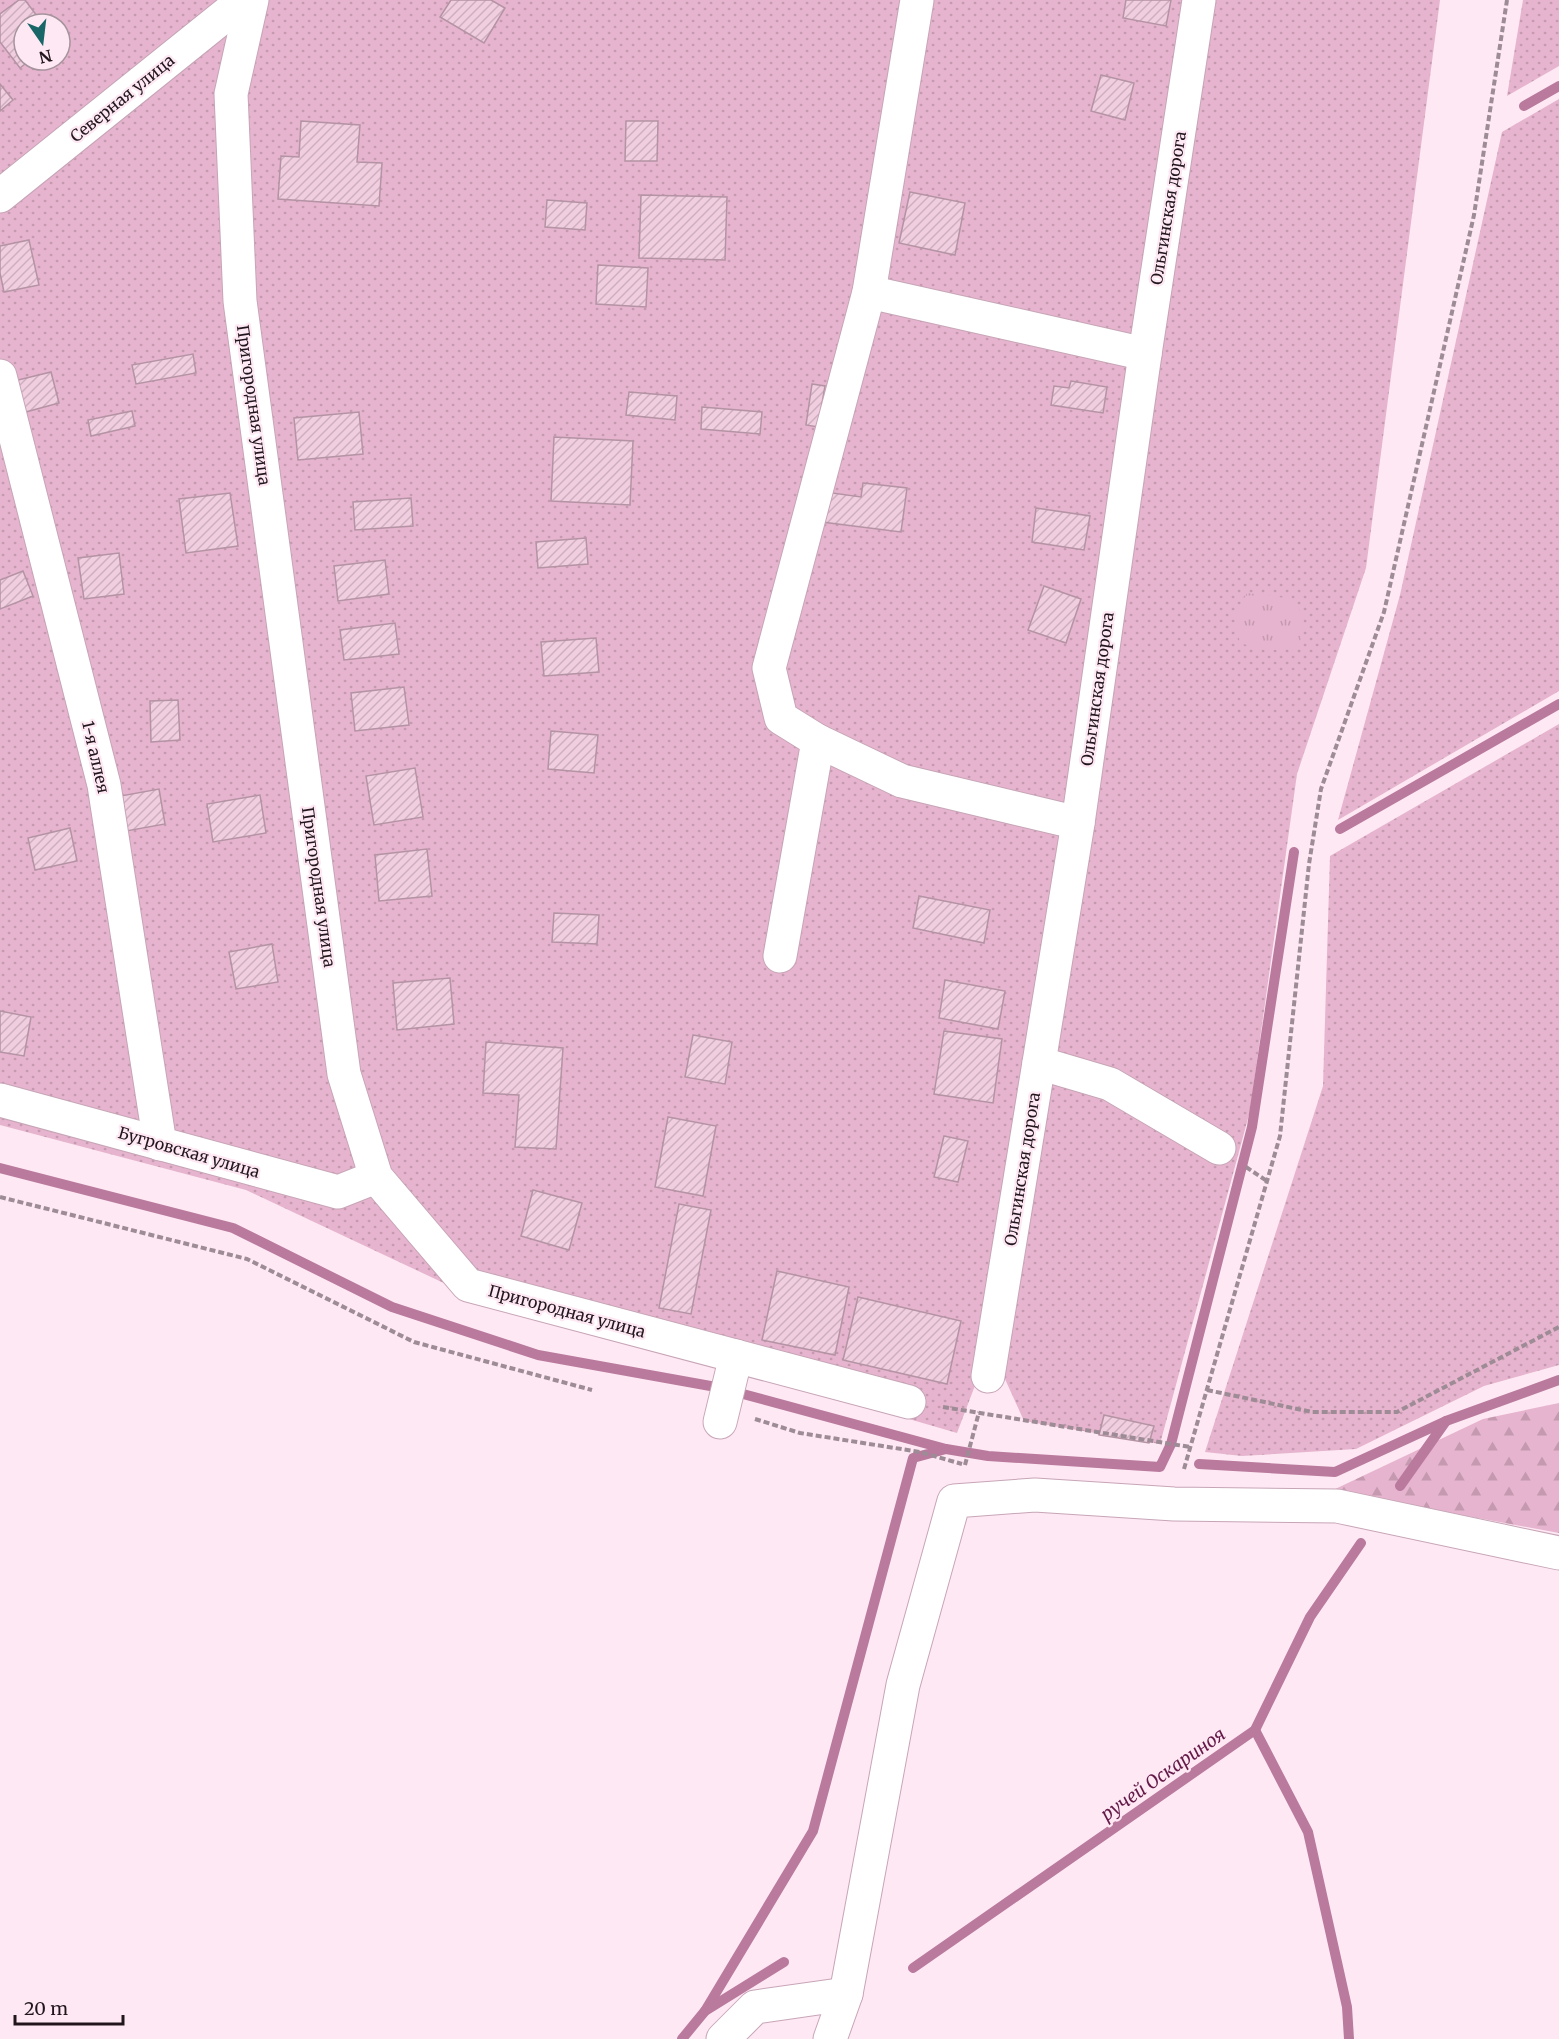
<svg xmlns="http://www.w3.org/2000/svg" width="1559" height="2039" font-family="Merriweather,serif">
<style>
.grass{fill:url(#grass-dots);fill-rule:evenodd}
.forest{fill:url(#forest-firs)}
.park{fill:url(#park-tufts)}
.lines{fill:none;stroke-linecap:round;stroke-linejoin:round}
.stream{stroke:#b97a9d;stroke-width:10}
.building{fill:url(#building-hatch);stroke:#b493a4;stroke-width:1.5}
.minor-casing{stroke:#c7a5b7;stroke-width:35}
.path{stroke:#9d8b95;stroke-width:4;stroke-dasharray:6 3;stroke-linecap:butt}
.minor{stroke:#fff;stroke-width:33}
.labels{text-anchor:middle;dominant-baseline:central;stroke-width:4.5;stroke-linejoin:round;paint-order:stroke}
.street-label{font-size:16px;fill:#22161d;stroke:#fee8f3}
.water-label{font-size:18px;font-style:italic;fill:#641949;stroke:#fee8f3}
</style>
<defs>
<pattern id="grass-dots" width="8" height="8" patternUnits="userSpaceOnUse" patternTransform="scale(1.5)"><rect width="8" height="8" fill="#e6b4ce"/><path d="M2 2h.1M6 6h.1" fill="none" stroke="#c59ab0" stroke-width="1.8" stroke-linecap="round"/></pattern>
<pattern id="forest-firs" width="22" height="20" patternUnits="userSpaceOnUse" patternTransform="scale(1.5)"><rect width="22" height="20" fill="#e6b4ce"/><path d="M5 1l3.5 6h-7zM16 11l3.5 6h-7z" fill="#c59ab0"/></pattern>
<pattern id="park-tufts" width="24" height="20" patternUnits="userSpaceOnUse" patternTransform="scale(1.5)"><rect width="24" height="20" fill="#e6b4ce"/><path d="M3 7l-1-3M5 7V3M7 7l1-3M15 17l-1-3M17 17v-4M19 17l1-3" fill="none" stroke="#c59ab0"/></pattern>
<pattern id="building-hatch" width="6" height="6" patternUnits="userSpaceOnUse" patternTransform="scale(1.5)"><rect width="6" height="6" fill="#f0cddf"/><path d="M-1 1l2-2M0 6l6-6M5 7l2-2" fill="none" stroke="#ceafbf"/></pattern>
</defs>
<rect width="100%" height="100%" fill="#fee8f3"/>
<!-- grass -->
<g class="grass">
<path d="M0,0H1440L1366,568L1297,774L1250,1111L1160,1444L1024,1421L1005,1379L979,1375L957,1433L448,1285L246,1190L0,1125ZM24,24H60V60H24Z"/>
<polygon points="1523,0 1559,0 1559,66 1507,96"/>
<polygon points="1559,99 1559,691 1338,820 1400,595 1502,132"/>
<polygon points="1559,724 1559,1365 1484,1386 1356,1449 1242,1456 1205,1452 1323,1086 1330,856"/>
</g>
<!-- forest -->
<polygon class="forest" points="1559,1403 1559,1533 1331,1491 1483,1419"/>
<!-- park -->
<polygon class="park" points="1247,593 1294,599 1304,619 1298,646 1269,651 1240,643 1234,616"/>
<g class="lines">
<!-- stream -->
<g class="stream">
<polyline points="1524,106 1559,86"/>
<polyline points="1340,829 1559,704"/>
<polyline points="0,1168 233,1228 392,1307 538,1355 716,1387"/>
<polyline points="1446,1421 1559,1380"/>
<polyline points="946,1449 988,1456 1160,1467 1171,1444 1252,1127 1294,852"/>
<polyline points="1199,1464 1335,1472 1446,1421 1400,1486"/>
<polyline points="1255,1730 1308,1832 1347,2007 1349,2039"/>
<polyline points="913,1968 1255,1730 1310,1617 1361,1543"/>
<polyline points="705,2011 813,1831 913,1458 946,1449 743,1394"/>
<polyline points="682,2039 705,2011 784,1962"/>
</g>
</g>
<!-- building -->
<g class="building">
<polygon points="19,0 25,0 43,24 24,24 24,60 30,60 20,68 0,42 0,14"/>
<polygon points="451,0 491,0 505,8 484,43 440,17"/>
<polygon points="1126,0 1171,0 1166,26 1123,18"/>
<polygon points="1101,75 1134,83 1125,120 1091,111"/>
<polygon points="0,84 13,100 0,111"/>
<polygon points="301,121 360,125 357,162 382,163 379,206 278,199 281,156 299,157"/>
<polygon points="626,121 658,121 657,161 625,161"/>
<polygon points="910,192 965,203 955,255 899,243"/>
<polygon points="641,195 727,197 725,260 639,258"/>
<polygon points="547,200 587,203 585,230 545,227"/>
<polygon points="29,240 39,285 4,292 0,273 0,246"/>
<polygon points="598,265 648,268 646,307 596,304"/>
<polygon points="193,354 196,373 136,384 132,365"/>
<polygon points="51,372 59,403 22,413 14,381"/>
<polygon points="1071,381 1107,387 1103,413 1051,405 1054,386 1069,388"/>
<polygon points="812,384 825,386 818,427 806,425"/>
<polygon points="629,392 677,396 675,420 626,415"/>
<polygon points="702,407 762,412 760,434 701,429"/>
<polygon points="132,411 135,426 91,436 88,420"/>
<polygon points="359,412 363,454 298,460 294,418"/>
<polygon points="554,437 633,441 630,505 551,501"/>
<polygon points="863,483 907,488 901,532 814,521 818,491 861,497"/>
<polygon points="230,493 238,546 186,553 179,499"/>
<polygon points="411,498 413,526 355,530 353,502"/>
<polygon points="1036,508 1090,516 1084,550 1032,542"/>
<polygon points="586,538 588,564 538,568 536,542"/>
<polygon points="119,553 124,594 84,599 78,558"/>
<polygon points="385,560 389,594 338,601 334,566"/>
<polygon points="23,571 33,596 0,609 0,580"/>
<polygon points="1044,586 1081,599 1066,643 1028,630"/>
<polygon points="395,623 399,654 344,660 340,630"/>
<polygon points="596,638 599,672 544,676 541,642"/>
<polygon points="404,687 409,725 355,731 351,693"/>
<polygon points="178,700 180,740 151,742 150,701"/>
<polygon points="551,731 598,735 594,773 548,769"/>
<polygon points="415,768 423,817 374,825 366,776"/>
<polygon points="159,789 165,824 121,832 115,797"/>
<polygon points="260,795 266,833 213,842 207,804"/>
<polygon points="70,828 77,861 35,870 28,838"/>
<polygon points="427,849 432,896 379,901 375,855"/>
<polygon points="919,896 990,910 984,943 913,928"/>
<polygon points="554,913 599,915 597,944 552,942"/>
<polygon points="272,944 278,982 236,989 229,952"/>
<polygon points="450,978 454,1024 397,1030 393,983"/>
<polygon points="945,980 1005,991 998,1029 939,1018"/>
<polygon points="0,1011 31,1017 24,1056 0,1052"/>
<polygon points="944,1031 1002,1039 993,1103 934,1094"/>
<polygon points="693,1035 732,1042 725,1084 685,1077"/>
<polygon points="486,1042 563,1048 556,1149 515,1147 519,1095 483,1093"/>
<polygon points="668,1117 716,1126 703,1196 655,1187"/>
<polygon points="944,1136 968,1141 958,1182 934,1177"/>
<polygon points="533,1190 582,1203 569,1250 521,1236"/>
<polygon points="679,1204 711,1210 691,1314 659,1308"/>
<polygon points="777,1271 849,1287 835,1355 762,1340"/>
<polygon points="858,1297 961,1321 947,1384 843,1360"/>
<polygon points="1104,1415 1154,1426 1149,1443 1099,1435"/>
</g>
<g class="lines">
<!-- minor casing -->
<g class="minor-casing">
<g id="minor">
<polyline points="252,0 231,94 240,301 344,1074 376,1177 468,1285 909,1402"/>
<polyline points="917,0 869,292 769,668 781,718 818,741 902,781 1078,823"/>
<polyline points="0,196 244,0"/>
<polyline points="869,292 1145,354"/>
<polyline points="0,376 104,785 160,1144"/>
<polyline points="780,956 818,741"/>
<polyline points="1039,1063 1110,1084 1219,1148"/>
<polyline points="0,1100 338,1192 376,1177"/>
<polyline points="988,1376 1078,823 1145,354 1199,0"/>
<polyline points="720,1422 736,1356"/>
<polyline points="723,2039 755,2007 846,1994"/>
<polyline points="830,2039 846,1994 903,1685 954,1501 1035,1495 1174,1504 1337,1506 1559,1553"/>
</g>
</g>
<!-- path -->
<g class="path">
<polyline points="1246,1167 1267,1181"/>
<polyline points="0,1197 247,1259 414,1342 592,1390"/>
<polyline points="1207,1390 1312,1412 1397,1412 1559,1327"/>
<polyline points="943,1407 1190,1447"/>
<polyline points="755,1419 800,1433 920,1452 962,1464"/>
<polyline points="965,1465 979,1412"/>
<polyline points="1184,1469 1280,1136 1309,864 1321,789 1384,612 1474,215 1507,0"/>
</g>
<!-- minor -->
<use href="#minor" class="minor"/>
</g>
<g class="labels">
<!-- street labels -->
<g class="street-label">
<text transform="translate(122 98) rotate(-39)">Северная улица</text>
<text transform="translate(1168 208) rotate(-81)">Ольгинская дорога</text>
<text transform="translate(254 405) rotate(82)">Пригородная улица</text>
<text transform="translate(1097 689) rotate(-82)">Ольгинская дорога</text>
<text transform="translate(96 757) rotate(77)">1-я аллея</text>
<text transform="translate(319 887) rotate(82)">Пригородная улица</text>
<text transform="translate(189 1152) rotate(16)">Бугровская улица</text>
<text transform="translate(1022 1169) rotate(-81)">Ольгинская дорога</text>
<text transform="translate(567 1311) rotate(15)">Пригородная улица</text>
</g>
<!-- water labels -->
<g class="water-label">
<text transform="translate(1163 1774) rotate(-35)">ручей Оскариноя</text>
</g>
</g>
<!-- north arrow -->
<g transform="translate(42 42) rotate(166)"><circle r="28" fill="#fee8f3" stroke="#a6949d" stroke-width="1.5"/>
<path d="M0-4.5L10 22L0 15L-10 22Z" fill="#186667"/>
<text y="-9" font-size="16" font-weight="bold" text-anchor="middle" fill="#22161d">N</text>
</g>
<!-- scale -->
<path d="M15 2015v9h108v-9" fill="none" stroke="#22161d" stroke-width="3"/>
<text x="24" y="2015" font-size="18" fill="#22161d" stroke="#fee8f3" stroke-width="4.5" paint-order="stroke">20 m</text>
</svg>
